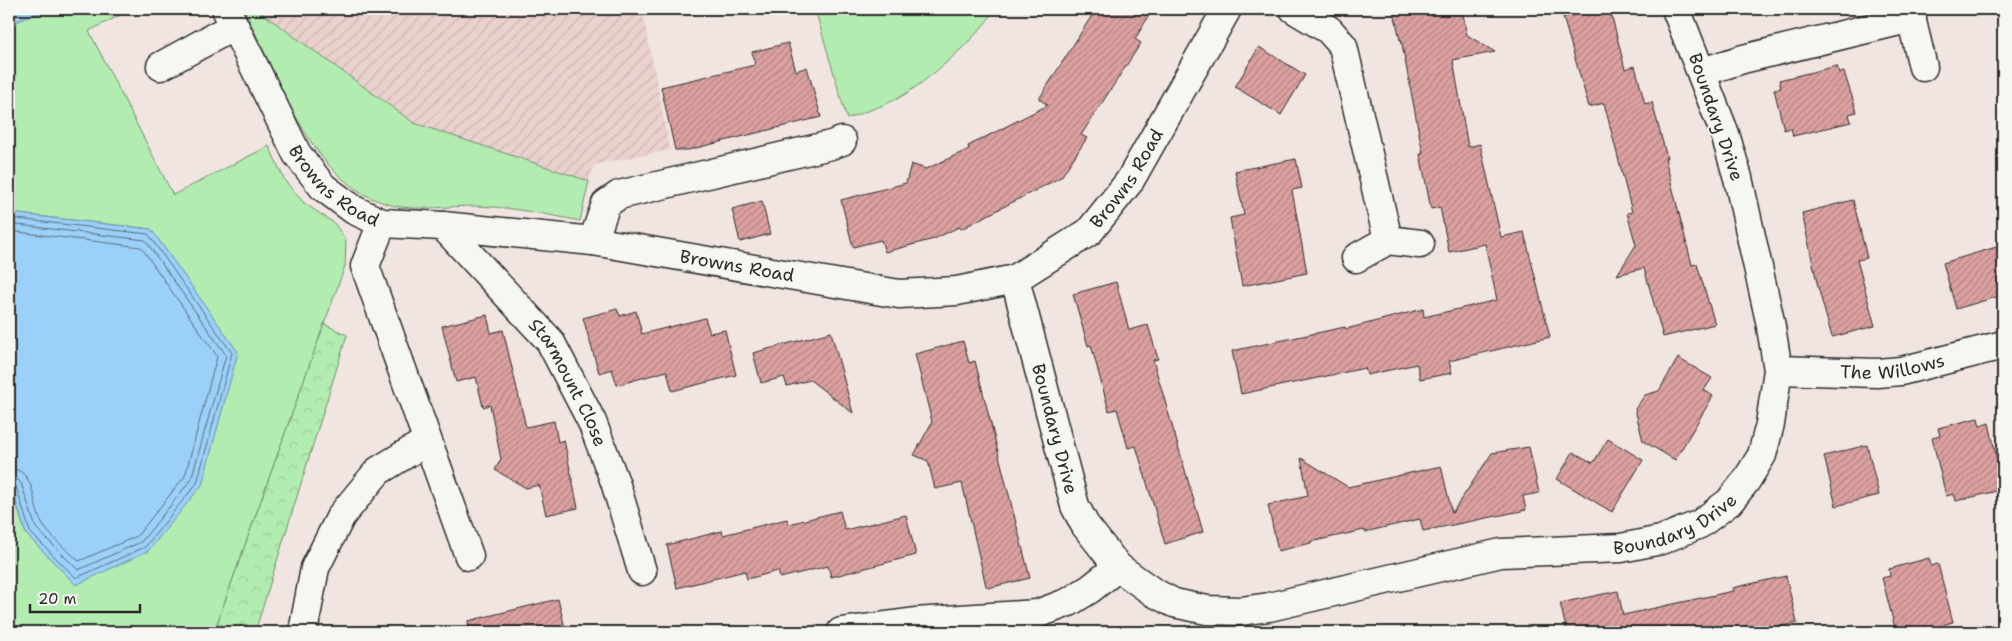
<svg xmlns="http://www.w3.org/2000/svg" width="2012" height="641" font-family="'Shantell Sans',sans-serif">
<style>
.industrial{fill:url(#industrial-furrows)}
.green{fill:#b3ecb0;stroke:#6f8c6e}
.forest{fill:url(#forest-crowns);stroke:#6f8c6e}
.water{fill:#9bd0f9;stroke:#6e8ea7}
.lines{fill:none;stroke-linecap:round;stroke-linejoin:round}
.shore{stroke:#586d7d;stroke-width:1}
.building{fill:url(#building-hatch);stroke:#2b2b2b}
.minor-casing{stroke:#2b2b2b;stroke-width:31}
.minor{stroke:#f6f6f2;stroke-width:28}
.labels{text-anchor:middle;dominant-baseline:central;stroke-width:4;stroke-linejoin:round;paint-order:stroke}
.street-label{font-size:18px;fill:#2b2b2b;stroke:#f6f6f2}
</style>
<defs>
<pattern id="industrial-furrows" width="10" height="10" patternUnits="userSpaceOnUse" patternTransform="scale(1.25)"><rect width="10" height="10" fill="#ebd1ce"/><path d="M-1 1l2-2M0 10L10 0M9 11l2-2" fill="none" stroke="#cab4b1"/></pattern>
<pattern id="forest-crowns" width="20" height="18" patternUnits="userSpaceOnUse" patternTransform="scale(1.25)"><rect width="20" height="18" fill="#b3ecb0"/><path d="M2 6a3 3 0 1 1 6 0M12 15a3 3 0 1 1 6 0" fill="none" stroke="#9acb98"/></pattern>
<pattern id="building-hatch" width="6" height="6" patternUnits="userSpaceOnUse" patternTransform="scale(1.25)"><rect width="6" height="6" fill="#dca1a0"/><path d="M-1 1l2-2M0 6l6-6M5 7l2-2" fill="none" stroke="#b38383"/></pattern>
</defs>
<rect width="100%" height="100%" fill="#f1e5e2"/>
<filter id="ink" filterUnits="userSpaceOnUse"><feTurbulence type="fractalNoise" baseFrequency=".02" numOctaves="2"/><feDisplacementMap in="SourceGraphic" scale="10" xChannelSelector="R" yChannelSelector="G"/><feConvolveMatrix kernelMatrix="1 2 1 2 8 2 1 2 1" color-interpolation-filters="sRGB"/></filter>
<g filter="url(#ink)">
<!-- industrial -->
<polygon class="industrial" points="256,9 642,9 670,150 594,165 589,181 414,123"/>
<!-- green -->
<g class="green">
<polygon points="51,9 132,9 89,31 173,195 269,146 285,181 304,203 334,223 346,240 345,266 214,632 9,632 9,480 26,534 151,229 9,213 9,24"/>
<path d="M244,9H256L414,123L589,181L580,221C545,214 510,207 475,206C448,206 421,211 395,206C333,192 303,133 278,81C267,57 255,33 244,9Z"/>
<path d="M815,9H995C977,39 927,82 897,99C881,107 863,112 847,119Z"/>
</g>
<!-- forest -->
<polygon class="forest" points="324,324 347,335 255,632 214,632"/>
<!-- water -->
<g class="water">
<polygon points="9,9 51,9 9,24"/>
<polygon points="9,213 151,229 238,352 202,485 148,551 76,585 26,534 9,480"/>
</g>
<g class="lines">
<!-- shore -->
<g class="shore">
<polyline points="9,218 148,234 232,353 197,483 145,547 76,578 30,532 16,486 9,482"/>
<polyline points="9,224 145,240 226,355 191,480 141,542 78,570 36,528 21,483 16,478 9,476"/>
<path d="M9,231L141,247L217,356L185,476L137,536L79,561C68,551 51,537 43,525C31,507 38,470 9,468"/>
</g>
</g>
<!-- building -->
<g class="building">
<polygon points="1096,9 1153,9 1135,39 1141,43 1081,135 1087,138 1061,177 961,229 959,227 934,239 885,252 881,240 853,247 841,200 906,183 911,164 926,169 969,149 968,146 1048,105 1039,99"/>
<polygon points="1410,9 1462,9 1467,35 1495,52 1453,60 1468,147 1480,144 1501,237 1524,232 1550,337 1449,361 1452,373 1420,379 1417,364 1367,375 1365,368 1241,394 1232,351 1345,327 1346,329 1423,309 1424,317 1497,300 1485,244 1449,252 1440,207 1431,209 1420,154 1423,154 1401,39 1400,40 1394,12"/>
<polygon points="1597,9 1610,9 1625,69 1635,66 1645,104 1652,102 1667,158 1665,158 1692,265 1697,264 1715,324 1663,337 1644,268 1617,275 1636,245 1627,213 1632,212 1604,103 1589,107 1563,17"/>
<polygon points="788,43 796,71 807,67 821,117 688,150 675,150 661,87 755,65 752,52"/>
<polygon points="1259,47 1305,75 1281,115 1235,87"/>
<polygon points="1837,66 1839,73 1844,72 1857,112 1849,114 1851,122 1793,136 1791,128 1784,130 1774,89 1781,88 1779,80"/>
<polygon points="1296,159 1302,188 1292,190 1307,273 1242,286 1230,218 1244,215 1235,171"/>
<polygon points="1853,200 1867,258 1857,260 1875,326 1832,337 1818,287 1802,213"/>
<polygon points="762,201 770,234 740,242 732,209"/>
<polygon points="2003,245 2003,295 1956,309 1943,263"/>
<polygon points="1116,282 1129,330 1148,325 1158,359 1153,360 1203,532 1165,544 1136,446 1128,448 1117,409 1109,411 1091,345 1088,346 1073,294"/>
<polygon points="617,309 620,316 636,311 642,334 705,318 710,333 725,330 736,375 672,391 667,371 617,385 612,369 599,373 583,318"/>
<polygon points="487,315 491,333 503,330 526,427 554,421 558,442 564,440 578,508 546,515 539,485 526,488 495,470 501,459 490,405 483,407 476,377 456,382 442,326"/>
<polygon points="831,332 853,413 810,380 787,386 784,377 761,383 753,353"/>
<polygon points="963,341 969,363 975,361 1030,578 988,588 986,586 962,483 935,489 928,461 914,455 932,422 915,354"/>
<polygon points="1678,358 1712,378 1704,390 1713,396 1675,460 1643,441 1635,409 1645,395 1659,391"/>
<polygon points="1978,418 1980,426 1989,423 2002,482 1995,483 1997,491 1956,501 1954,494 1946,496 1932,438 1940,436 1938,428"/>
<polygon points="1608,439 1643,460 1612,512 1557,479 1573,452 1593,463"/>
<polygon points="1867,445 1879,495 1836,506 1824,456"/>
<polygon points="1529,447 1539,493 1523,496 1526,510 1423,531 1420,519 1365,532 1364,530 1310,542 1311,543 1278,551 1268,505 1308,496 1301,458 1348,487 1441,466 1452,513 1492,453"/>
<polygon points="840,511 845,530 906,515 916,555 831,577 828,566 780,578 778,571 747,579 745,571 677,588 667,545 722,531 723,535 787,519 789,524"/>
<polygon points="1929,558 1931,566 1938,564 1953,622 1945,624 1947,632 1896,632 1882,578 1890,576 1889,569"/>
<polygon points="1786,576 1797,623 1755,632 1567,632 1560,603 1618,591 1623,615 1733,591 1732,588"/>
<polygon points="558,599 566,632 469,632 468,621"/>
</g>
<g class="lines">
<!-- minor casing -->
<g class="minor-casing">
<g id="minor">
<path id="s1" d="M226,9L297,154L323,187L354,210L382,223L443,226L593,241L899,294L957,291L1015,279L1089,232L1129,182L1227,9"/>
<polyline points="1294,9 1329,30 1343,46 1388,240"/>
<polyline points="1909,9 1923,67"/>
<polyline points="161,66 234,26"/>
<polyline points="1702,72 1743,59 1912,18"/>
<polyline points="382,223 365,266 469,556"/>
<path id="s2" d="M443,226L550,341L592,422L615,482L642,571"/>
<polyline points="593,241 606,204 619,195 831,145 842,141"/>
<polyline points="1356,258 1388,240 1420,244"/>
<path id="s3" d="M1015,279L1075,506L1085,525L1118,567L1153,592L1174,603L1207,610L1241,611L1269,607L1501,553L1621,548L1661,540L1700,524L1729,502L1746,481L1762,455L1770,424L1778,370L1770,321L1738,178L1725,134L1676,9"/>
<path id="s4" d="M1778,370L1877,373L1901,371L2003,345"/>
<polyline points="303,632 315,568 341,516 378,471 427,441"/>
<polyline points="841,632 915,622 1037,614 1069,602 1090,589 1118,567"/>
</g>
</g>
<!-- minor -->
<use href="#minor" class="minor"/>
</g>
</g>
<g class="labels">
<!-- street labels -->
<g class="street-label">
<text transform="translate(1716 117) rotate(71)">Boundary Drive</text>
<text stroke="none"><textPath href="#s1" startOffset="1066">Browns Road</textPath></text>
<text stroke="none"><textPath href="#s1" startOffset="211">Browns Road</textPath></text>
<text stroke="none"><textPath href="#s1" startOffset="631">Browns Road</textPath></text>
<text stroke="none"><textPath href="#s4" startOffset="115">The Willows</textPath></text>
<text stroke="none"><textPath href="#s2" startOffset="202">Starmount Close</textPath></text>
<text stroke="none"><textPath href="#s3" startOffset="155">Boundary Drive</textPath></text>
<text stroke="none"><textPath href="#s3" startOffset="890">Boundary Drive</textPath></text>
</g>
</g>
<!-- margin -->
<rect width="2012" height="641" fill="none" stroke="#f6f6f2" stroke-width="30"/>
<rect x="15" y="15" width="1982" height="611" fill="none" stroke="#2b2b2b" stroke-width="2" filter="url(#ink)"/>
<!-- scale -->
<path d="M30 604v8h110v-8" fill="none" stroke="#2b2b2b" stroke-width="2.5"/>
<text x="38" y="604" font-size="15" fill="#2b2b2b" stroke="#f6f6f2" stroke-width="4" paint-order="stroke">20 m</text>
</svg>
